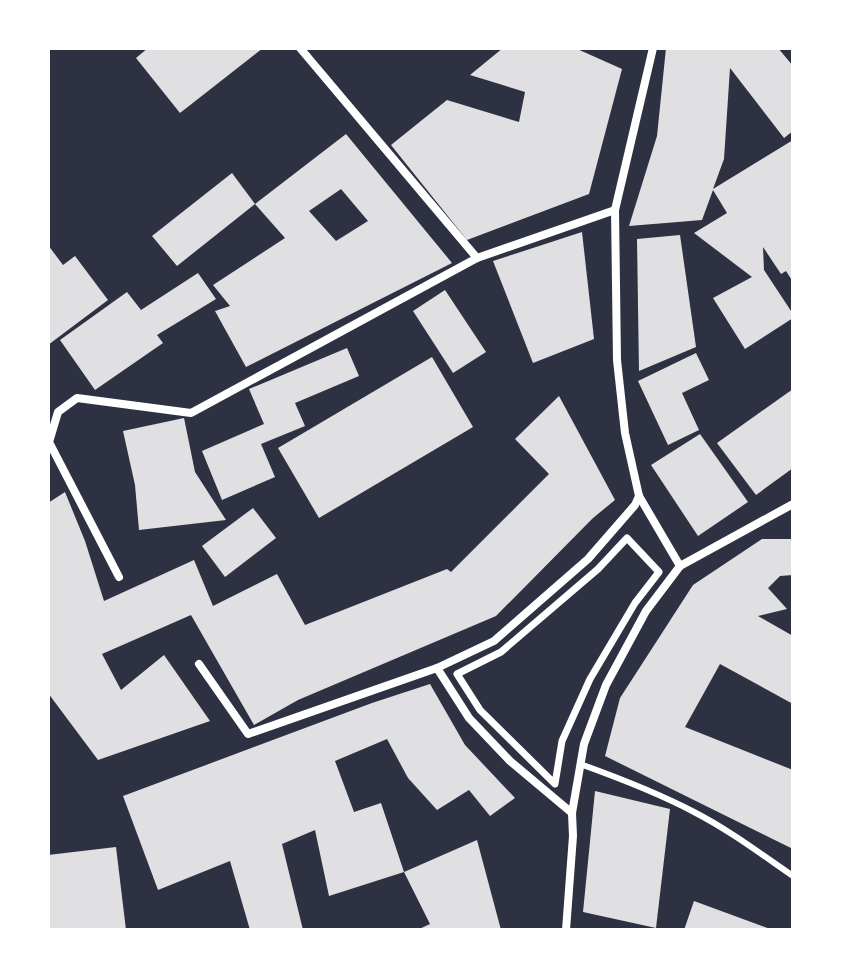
<svg xmlns="http://www.w3.org/2000/svg" width="841" height="978" font-family="Commissioner,sans-serif">
<style>
.building{fill:#e0e0e3;fill-rule:evenodd}
.lines{fill:none;stroke-linecap:round;stroke-linejoin:round}
.service{stroke:#fff;stroke-width:6}
.pedestrian{stroke:#fff;stroke-width:7}
.minor{stroke:#fff;stroke-width:8}
</style>
<rect width="100%" height="100%" fill="#2d3142"/>
<!-- building -->
<g class="building">
<polygon points="148,48 263,48 180,113 136,58"/>
<polygon points="503,48 575,48 622,69 589,194 467,240 391,145 447,100 519,122 525,92 470,75"/>
<polygon points="666,48 778,48 793,66 793,131 784,138 730,68 724,159 713,189 793,140 793,282 786,271 781,274 763,247 764,270 793,314 793,318 745,349 713,298 752,277 694,233 727,213 713,190 702,220 629,226 657,136"/>
<path d="M346,134L452,263L246,367L215,311L230,306L213,285L285,238L255,204ZM341,189L368,221L336,241L309,211Z"/>
<polygon points="232,173 255,204 177,266 152,236"/>
<polygon points="582,232 594,339 533,363 493,261"/>
<polygon points="680,235 696,347 639,371 637,239"/>
<polygon points="48,245 63,265 75,256 108,300 48,345"/>
<polygon points="198,273 216,299 157,335 163,343 95,390 60,340 127,292 141,310"/>
<polygon points="445,290 486,352 453,373 413,311"/>
<polygon points="347,348 359,376 295,403 305,426 261,444 275,477 222,500 202,451 264,424 249,389"/>
<polygon points="696,353 709,380 682,393 699,430 668,445 638,381"/>
<polygon points="432,357 473,427 319,518 278,448"/>
<polygon points="793,389 793,468 756,495 717,443"/>
<polygon points="559,396 615,500 593,518 496,616 298,700 254,725 191,615 102,654 121,690 164,655 210,721 98,760 48,693 48,503 65,492 85,541 104,601 194,560 213,606 277,574 305,625 447,569 451,572 549,474 515,439"/>
<polygon points="184,418 195,472 226,520 139,530 135,485 123,431"/>
<polygon points="700,434 748,502 698,536 651,465"/>
<polygon points="253,508 276,538 225,577 202,546"/>
<polygon points="762,539 793,539 793,575 780,576 768,588 787,609 758,616 793,636 793,704 720,664 685,727 793,770 793,849 605,756 620,698 693,585"/>
<polygon points="430,684 465,745 515,798 490,816 469,790 437,810 408,778 387,739 335,761 354,812 381,803 404,872 329,896 315,830 282,844 303,930 250,930 230,861 158,890 123,796 372,703"/>
<polygon points="595,791 670,809 656,928 583,912"/>
<polygon points="477,840 501,930 417,930 430,924 404,872"/>
<polygon points="116,847 126,930 48,930 48,855"/>
<polygon points="694,901 773,930 684,930"/>
</g>
<g class="lines">
<!-- service -->
<path class="service" d="M580,764C619,778 658,793 694,812C729,830 761,854 793,876"/>
<!-- pedestrian -->
<polygon class="pedestrian" points="627,538 659,572 635,603 590,679 562,741 555,784 480,710 457,674 501,652 598,569"/>
<!-- minor -->
<g class="minor">
<polyline points="300,48 477,258"/>
<polyline points="680,566 793,504"/>
<polyline points="119,577 49,442 58,412 77,398 191,413 477,258 615,210"/>
<polyline points="199,664 248,734 437,668 494,641 588,559 635,505 639,496"/>
<polyline points="437,668 469,718 510,761 572,813"/>
<polyline points="566,930 573,836 572,813 584,744 606,685 646,611 680,566 639,496 625,433 617,360 615,210 653,48"/>
</g>
</g>
<!-- border -->
<rect width="841" height="978" fill="none" stroke="#ffffff" stroke-width="100"/>
</svg>
